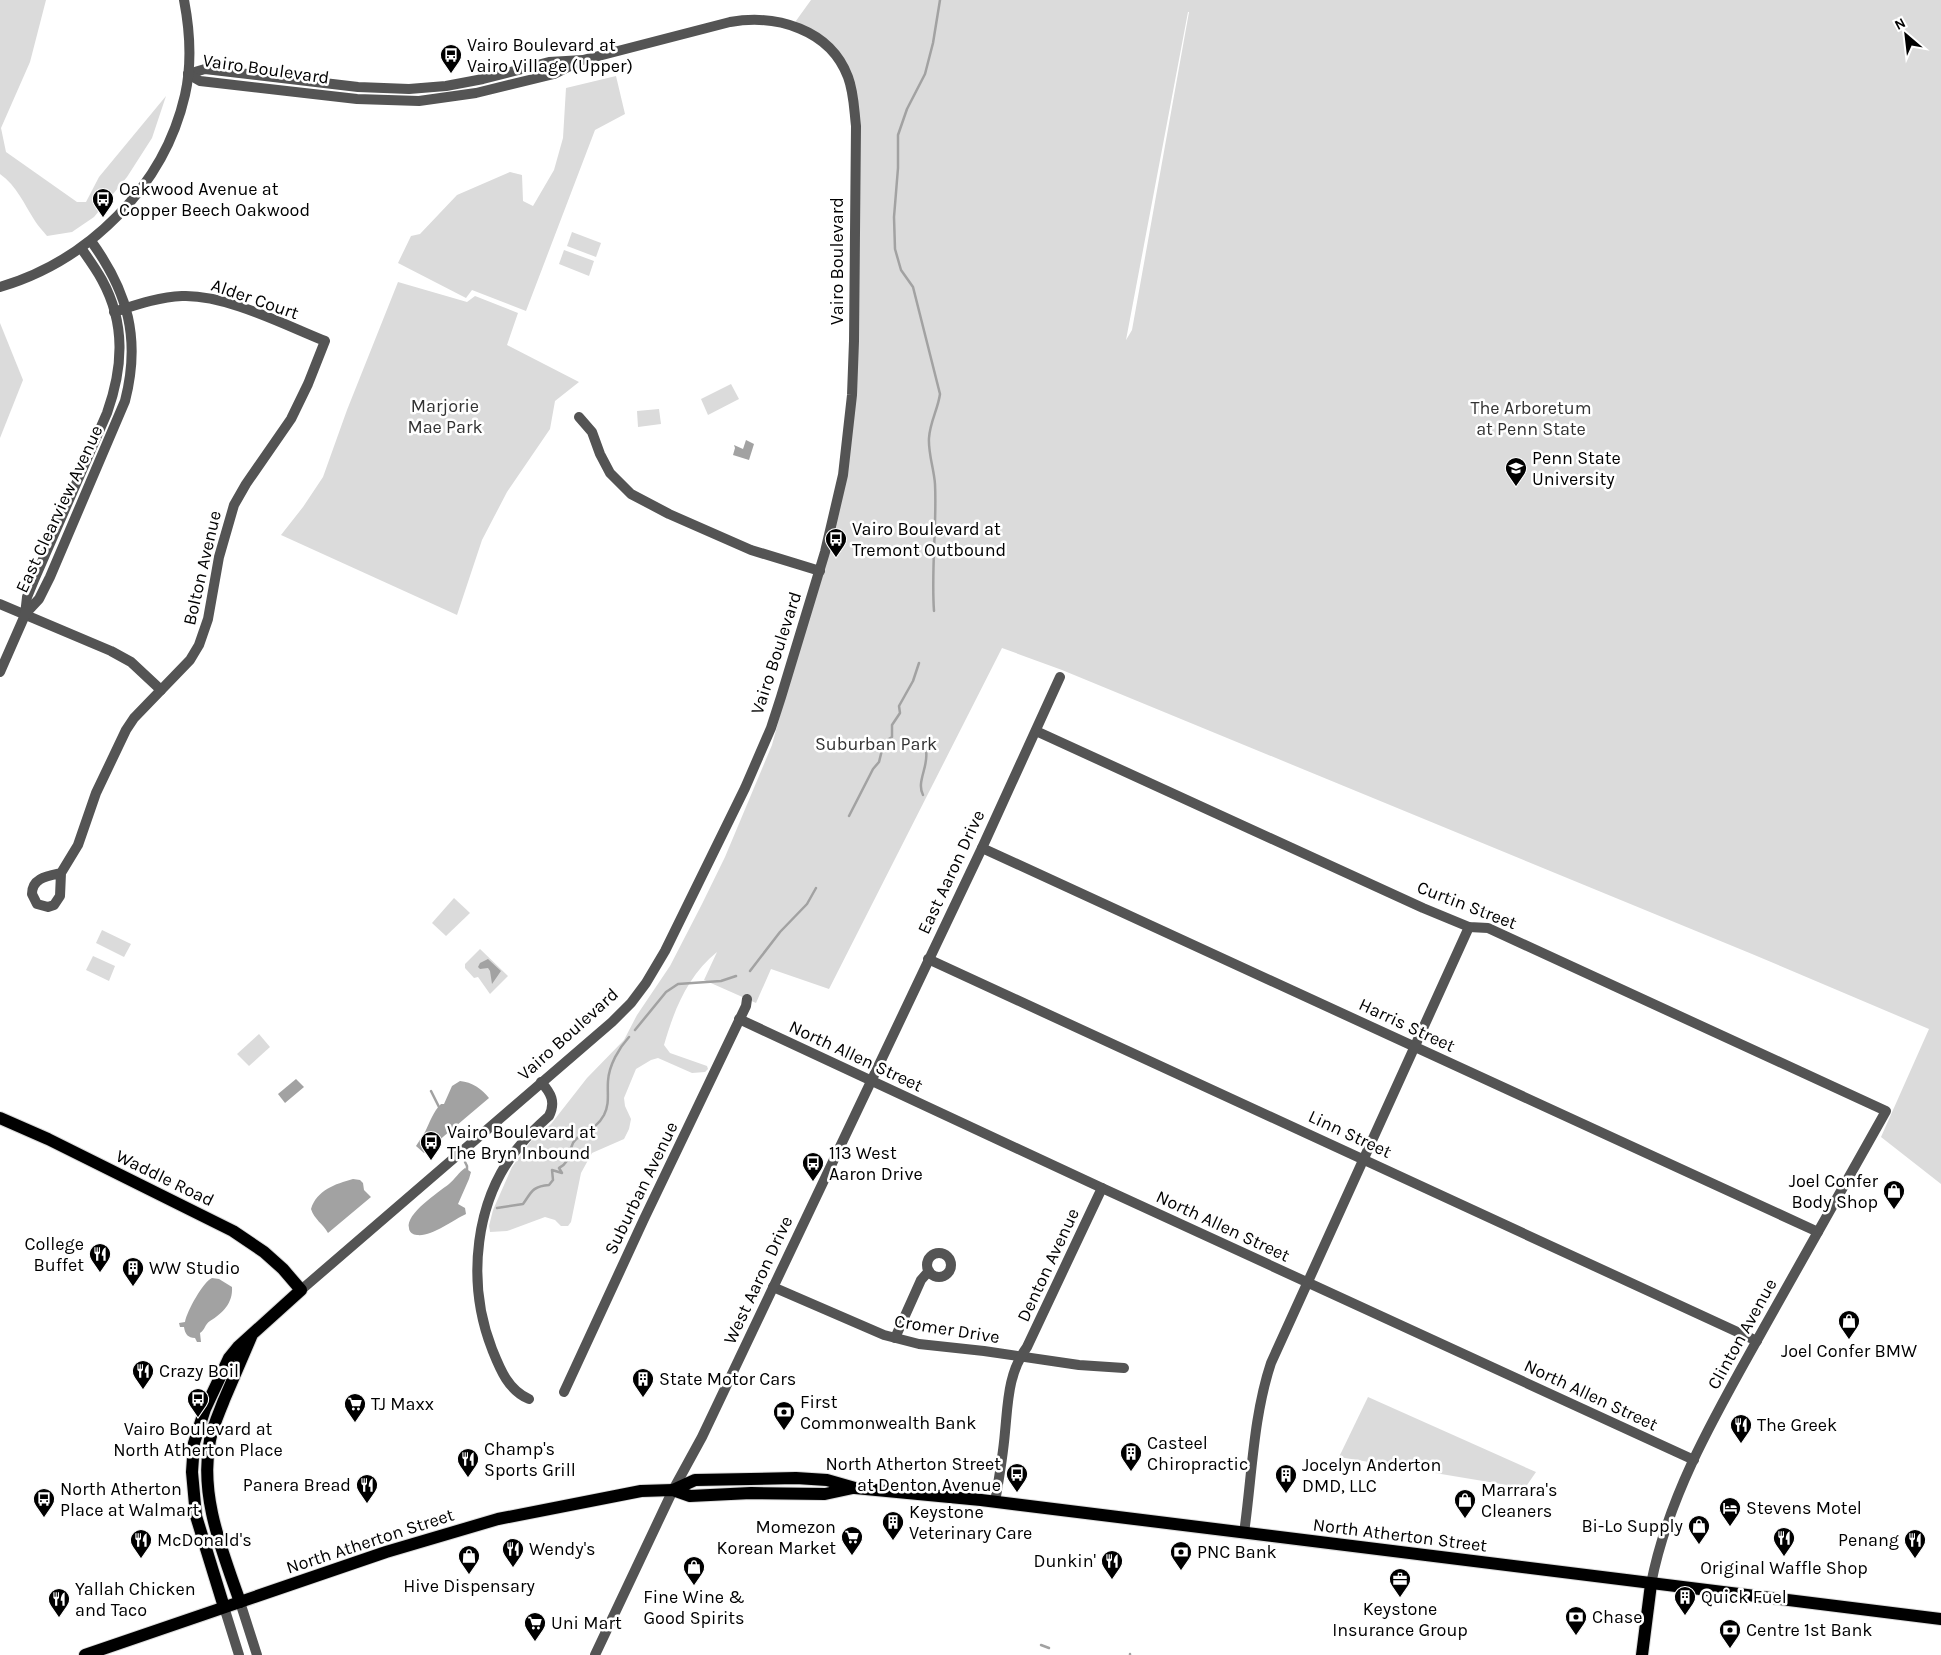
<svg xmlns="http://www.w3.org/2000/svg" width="1941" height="1655" font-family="Karla,sans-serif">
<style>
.green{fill:#dbdbdb;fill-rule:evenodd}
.water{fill:#a2a2a2}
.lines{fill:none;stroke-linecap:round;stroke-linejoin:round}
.stream{stroke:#a2a2a2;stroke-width:2.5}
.major-casing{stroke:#dbdbdb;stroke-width:14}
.minor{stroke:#545454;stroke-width:10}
.major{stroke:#000;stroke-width:12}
.labels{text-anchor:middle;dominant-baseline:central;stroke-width:5;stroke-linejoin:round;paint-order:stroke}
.poi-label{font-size:18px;fill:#000;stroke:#fff;text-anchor:start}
.street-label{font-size:18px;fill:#000;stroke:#fff}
.park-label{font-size:18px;fill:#323232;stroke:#fff}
</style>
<rect width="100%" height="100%" fill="#fff"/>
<!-- green -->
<g class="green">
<path d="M0,0H46L30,62L1,128L6,152L77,202H86L99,177L166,96L152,138L127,177L94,217L72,232L47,236C43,231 38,226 35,221C24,204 17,186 0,174Z"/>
<path d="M811,0H1941V1184L1881,1137L1929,1029L1752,954L1062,670L1002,648L829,989L771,969L756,1003L704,980L717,952C688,975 674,1010 664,1045L670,1053L707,1066L708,1069L705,1072L692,1073L658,1058L651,1060L636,1069L624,1098L625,1106L631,1119L629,1129L624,1139L592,1153L581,1173L571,1222L568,1226H561L555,1220L545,1217L507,1231L490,1232L489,1226L493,1210L512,1167L531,1141L551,1124L587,1078L624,1040L637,1015L670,966L702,904L725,857L772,745L817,578L847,444L853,301V92L828,47L793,25ZM1189,12L1132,330L1126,340L1188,12Z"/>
<polygon points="616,76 625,114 595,130 526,311 472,290 466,298 398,263 411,236 420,234 457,195 510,172 522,175 523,201 533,206 554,170 563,138 566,88"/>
<polygon points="572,232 601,243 596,257 567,246"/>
<polygon points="564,250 594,261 589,276 559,264"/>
<polygon points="398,282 467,302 475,296 518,313 507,345 579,382 555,401 550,429 507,492 482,540 457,615 281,535 303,507 323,477 347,410"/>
<polygon points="0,323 23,380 0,438"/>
<polygon points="731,384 739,399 708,415 701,399"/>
<polygon points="659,409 661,424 638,427 637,411"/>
<polygon points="454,898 470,913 446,936 432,923"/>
<polygon points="102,930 131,944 124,957 96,943"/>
<polygon points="480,949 508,976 490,994 478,977 474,978 465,968 465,964"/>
<polygon points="93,956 115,966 109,981 86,970"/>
<polygon points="259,1034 270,1047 249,1066 237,1054"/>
<polygon points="1368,1397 1536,1472 1525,1488 1339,1457"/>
</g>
<!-- water -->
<g class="water">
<polygon points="746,440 754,444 749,460 733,455 735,448 734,445 743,449"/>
<polygon points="488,959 501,971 492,984 490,971 488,968 480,969 478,967 480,963"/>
<polygon points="296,1079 304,1087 285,1103 278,1094"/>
<path d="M460,1081C472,1082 482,1089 489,1098L424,1153L416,1146C419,1141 422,1137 425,1132C430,1122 433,1112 441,1104H444L452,1086Z"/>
<path d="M465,1168L471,1172L469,1179L458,1204L465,1208L466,1214C453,1220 431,1237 417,1235C413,1235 409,1232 409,1228C405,1214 439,1192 449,1184C455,1179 459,1172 465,1168Z"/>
<path d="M353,1179L360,1180L363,1183L364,1190L371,1197L328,1233C323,1224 314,1219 311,1209C317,1190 335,1184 353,1179Z"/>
<path d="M212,1278L219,1279L232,1287C233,1303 223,1313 210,1321C205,1324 205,1330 200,1333L201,1342H197L195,1338C188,1338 185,1334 184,1327H180L179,1323L185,1322C187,1311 203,1282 212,1278Z"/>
</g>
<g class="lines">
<!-- stream -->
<g class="stream">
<path d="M934,611C931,568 937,526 935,484C934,469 928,453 929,438C930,422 938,409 940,394L913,287L901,270L895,249L894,217L898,168V135L907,109L925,74L933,43L940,0"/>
<path d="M923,795C916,782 929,766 926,751"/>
<polyline points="849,816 873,769 879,762 884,742 892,737 892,725 900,713 899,706 913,681 919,663"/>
<polyline points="750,971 780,932 807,904 816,888"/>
<polyline points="635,1030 666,992 678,984 721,981 736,976"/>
<polyline points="431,1091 439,1107"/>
<polyline points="465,1162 467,1166 467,1170"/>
<path d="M497,1208L523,1204C531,1193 532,1186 549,1185L553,1180L552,1170L562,1173L559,1168C570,1163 568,1153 573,1143C579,1132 595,1132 604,1115C610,1103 607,1094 608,1081C609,1065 619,1048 629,1037"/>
<polyline points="1041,1645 1049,1648"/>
<polyline points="1130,1654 1130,1655"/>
</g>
<!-- major casing -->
<g class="major-casing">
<g id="major">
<polyline points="0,1118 48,1139 233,1231 264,1252 283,1269 301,1290 238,1347 229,1358 205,1409 194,1443 192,1472 196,1516 224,1607"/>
<polyline points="673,1490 695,1480 796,1478 827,1480 855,1488 981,1500 1941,1619"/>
<path d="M240,1602C222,1550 199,1496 210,1440C213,1426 219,1413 224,1400C233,1379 242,1358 251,1337"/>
<polyline points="85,1655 386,1552 498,1519 641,1491 673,1490 690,1496 751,1493 825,1494 853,1488"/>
<polyline points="1642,1655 1651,1584"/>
</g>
</g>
<!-- minor -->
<g class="minor">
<path d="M188,74L205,69L358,87L409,89L446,86L483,79L549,62L583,60L730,22C776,14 830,29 848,77C854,93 854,109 856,126L854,341L852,395L843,475L825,552L781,697L771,728L745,788L665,951L646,983L631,1003L612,1022L301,1290"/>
<polyline points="188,74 200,81 357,99 419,101 476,93 554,74 580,61"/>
<path d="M0,287C88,261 164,187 185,95C192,64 190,31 184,0"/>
<polyline points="579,417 592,432 600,454 610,473 631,494 669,514 751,550 820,571"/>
<polyline points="0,604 111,651 131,662 161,690"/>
<path d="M25,614L39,599L50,577L125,401C141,339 128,292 91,241"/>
<path d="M0,672L25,615L27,597L34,580L107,413C123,368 126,324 102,280C96,269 88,258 81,248"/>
<path d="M1036,731L1423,908L1469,927L1488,928L1886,1111C1845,1183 1806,1254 1765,1326C1720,1407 1669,1491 1651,1584"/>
<polyline points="982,848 1818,1232"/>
<path d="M61,873C47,876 32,878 32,894L37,904L48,907L54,905L60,896L61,873L78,845L96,793L126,730L134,718L190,660L199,645L208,619L219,557L234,505L246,484L291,419L308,384L325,341C285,325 225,294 182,296C159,297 136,305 114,312"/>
<polyline points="928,959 1757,1341"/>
<polyline points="739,1019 1102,1188 1694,1460"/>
<circle cx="939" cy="1265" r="12"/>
<polyline points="773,1287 884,1335 919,1344 984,1351 1079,1365 1124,1368"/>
<polyline points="895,1338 921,1280 929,1271"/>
<polyline points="564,1392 644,1219 746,1006 747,999"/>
<path d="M529,1399C508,1390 500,1369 492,1349C466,1282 474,1198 522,1143C530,1133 539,1125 549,1116C556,1102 551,1093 541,1082"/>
<path d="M995,1502C999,1479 1003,1456 1005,1432C1008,1402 1008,1373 1027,1347L1102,1188"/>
<path d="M1244,1533C1252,1477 1253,1417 1271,1363L1469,927"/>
<polyline points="240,1602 257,1655"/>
<polyline points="224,1607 239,1655"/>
<polyline points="595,1655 673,1490 702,1437 982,848 1060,677"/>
</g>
<!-- major -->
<use href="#major" class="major"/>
</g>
<!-- icons -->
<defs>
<g id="bus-pin" transform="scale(1.125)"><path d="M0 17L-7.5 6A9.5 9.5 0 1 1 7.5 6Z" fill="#000" stroke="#fff"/><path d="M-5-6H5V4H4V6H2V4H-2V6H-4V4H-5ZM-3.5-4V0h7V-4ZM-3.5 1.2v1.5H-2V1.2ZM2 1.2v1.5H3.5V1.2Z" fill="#fff"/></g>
<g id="university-pin" transform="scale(1.125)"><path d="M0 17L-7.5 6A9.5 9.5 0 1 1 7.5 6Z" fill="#000" stroke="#fff"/><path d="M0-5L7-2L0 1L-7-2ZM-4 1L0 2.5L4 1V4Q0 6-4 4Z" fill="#fff"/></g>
<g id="shop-pin" transform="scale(1.125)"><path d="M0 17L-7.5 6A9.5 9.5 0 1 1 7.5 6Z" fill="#000" stroke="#fff"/><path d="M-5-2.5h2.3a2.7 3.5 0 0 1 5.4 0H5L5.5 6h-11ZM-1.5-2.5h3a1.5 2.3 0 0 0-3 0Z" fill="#fff"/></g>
<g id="restaurant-pin" transform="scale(1.125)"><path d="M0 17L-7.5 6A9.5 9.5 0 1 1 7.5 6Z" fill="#000" stroke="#fff"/><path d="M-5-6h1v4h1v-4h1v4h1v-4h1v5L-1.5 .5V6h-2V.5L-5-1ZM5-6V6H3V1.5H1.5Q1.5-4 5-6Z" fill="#fff"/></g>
<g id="building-pin" transform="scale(1.125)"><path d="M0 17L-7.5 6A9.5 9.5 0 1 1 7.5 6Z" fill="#000" stroke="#fff"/><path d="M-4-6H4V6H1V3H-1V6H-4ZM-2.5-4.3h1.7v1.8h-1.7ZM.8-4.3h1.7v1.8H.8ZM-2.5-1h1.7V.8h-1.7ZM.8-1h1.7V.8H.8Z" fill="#fff"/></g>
<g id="supermarket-pin" transform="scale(1.125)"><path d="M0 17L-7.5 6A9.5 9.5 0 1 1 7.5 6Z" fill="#000" stroke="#fff"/><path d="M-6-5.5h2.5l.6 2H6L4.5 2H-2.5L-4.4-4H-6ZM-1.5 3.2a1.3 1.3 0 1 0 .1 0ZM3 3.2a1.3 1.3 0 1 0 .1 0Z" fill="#fff"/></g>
<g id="bank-pin" transform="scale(1.125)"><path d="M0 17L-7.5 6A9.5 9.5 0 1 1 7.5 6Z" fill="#000" stroke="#fff"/><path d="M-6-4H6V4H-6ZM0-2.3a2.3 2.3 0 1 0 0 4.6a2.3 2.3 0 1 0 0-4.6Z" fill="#fff"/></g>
<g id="hotel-pin" transform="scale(1.125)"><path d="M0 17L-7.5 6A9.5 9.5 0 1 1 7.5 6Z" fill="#000" stroke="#fff"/><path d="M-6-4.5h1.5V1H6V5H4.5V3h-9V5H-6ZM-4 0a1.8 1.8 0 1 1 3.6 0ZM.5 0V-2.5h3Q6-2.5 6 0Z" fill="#fff"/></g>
<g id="office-pin" transform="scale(1.125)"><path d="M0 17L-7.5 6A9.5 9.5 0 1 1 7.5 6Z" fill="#000" stroke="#fff"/><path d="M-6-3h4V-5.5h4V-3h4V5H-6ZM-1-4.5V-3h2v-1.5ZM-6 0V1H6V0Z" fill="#fff"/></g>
</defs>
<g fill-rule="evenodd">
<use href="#bus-pin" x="451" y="55"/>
<use href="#bus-pin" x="103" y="199"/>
<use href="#university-pin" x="1516" y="468"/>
<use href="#bus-pin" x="836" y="539"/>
<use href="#bus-pin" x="431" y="1142"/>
<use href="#bus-pin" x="813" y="1163"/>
<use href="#shop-pin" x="1894" y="1191"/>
<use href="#restaurant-pin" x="100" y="1254"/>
<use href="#building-pin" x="133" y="1268"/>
<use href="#shop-pin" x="1849" y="1321"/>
<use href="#restaurant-pin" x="143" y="1371"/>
<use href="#building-pin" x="643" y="1379"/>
<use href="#bus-pin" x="198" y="1399"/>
<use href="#supermarket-pin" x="355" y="1404"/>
<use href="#bank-pin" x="784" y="1412"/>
<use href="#restaurant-pin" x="1741" y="1425"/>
<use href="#building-pin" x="1131" y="1453"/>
<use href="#restaurant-pin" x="468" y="1459"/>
<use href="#bus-pin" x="1017" y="1474"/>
<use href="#building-pin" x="1286" y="1475"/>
<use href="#restaurant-pin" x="367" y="1485"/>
<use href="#bus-pin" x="44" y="1499"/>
<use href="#shop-pin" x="1465" y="1500"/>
<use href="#hotel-pin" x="1730" y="1508"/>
<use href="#building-pin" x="893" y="1522"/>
<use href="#shop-pin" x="1699" y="1526"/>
<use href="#supermarket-pin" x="852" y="1537"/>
<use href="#restaurant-pin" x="1784" y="1538"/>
<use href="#restaurant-pin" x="141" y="1540"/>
<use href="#restaurant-pin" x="1915" y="1540"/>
<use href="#restaurant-pin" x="513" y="1549"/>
<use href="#bank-pin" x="1181" y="1552"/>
<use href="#shop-pin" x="469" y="1556"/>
<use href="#restaurant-pin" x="1112" y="1561"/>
<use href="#shop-pin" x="694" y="1567"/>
<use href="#office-pin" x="1400" y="1579"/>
<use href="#building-pin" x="1685" y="1597"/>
<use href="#restaurant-pin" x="59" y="1599"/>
<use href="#bank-pin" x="1576" y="1617"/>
<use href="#supermarket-pin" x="535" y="1623"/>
<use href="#bank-pin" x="1730" y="1630"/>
</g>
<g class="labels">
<!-- poi labels -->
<g class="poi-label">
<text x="467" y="45">Vairo Boulevard at<tspan x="467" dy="21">Vairo Village (Upper)</tspan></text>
<text x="119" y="189">Oakwood Avenue at<tspan x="119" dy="21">Copper Beech Oakwood</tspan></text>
<text x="1532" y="458">Penn State<tspan x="1532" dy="21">University</tspan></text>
<text x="852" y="529">Vairo Boulevard at<tspan x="852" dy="21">Tremont Outbound</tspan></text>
<text x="447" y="1132">Vairo Boulevard at<tspan x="447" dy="21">The Bryn Inbound</tspan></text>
<text x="829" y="1153">113 West<tspan x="829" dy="21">Aaron Drive</tspan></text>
<text x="1878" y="1181" text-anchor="end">Joel Confer<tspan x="1878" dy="21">Body Shop</tspan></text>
<text x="84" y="1244" text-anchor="end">College<tspan x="84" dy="21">Buffet</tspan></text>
<text x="149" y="1268">WW Studio</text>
<text x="1849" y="1351" text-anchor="middle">Joel Confer BMW</text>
<text x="159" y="1371">Crazy Boil</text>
<text x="659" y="1379">State Motor Cars</text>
<text x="800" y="1402">First<tspan x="800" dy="21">Commonwealth Bank</tspan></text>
<text x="371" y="1404">TJ Maxx</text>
<text x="1757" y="1425">The Greek</text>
<text x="198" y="1429" text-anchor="middle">Vairo Boulevard at<tspan x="198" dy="21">North Atherton Place</tspan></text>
<text x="1147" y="1443">Casteel<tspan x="1147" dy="21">Chiropractic</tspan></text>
<text x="484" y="1449">Champ's<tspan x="484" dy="21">Sports Grill</tspan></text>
<text x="1001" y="1464" text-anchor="end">North Atherton Street<tspan x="1001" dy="21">at Denton Avenue</tspan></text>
<text x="1302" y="1465">Jocelyn Anderton<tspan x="1302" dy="21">DMD, LLC</tspan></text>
<text x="351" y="1485" text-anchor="end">Panera Bread</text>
<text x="60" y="1489">North Atherton<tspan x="60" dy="21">Place at Walmart</tspan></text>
<text x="1481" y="1490">Marrara's<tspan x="1481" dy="21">Cleaners</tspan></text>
<text x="1746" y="1508">Stevens Motel</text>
<text x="909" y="1512">Keystone<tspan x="909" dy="21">Veterinary Care</tspan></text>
<text x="1683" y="1526" text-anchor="end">Bi-Lo Supply</text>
<text x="836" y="1527" text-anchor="end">Momezon<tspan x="836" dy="21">Korean Market</tspan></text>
<text x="157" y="1540">McDonald's</text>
<text x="1899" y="1540" text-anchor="end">Penang</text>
<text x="529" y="1549">Wendy's</text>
<text x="1197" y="1552">PNC Bank</text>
<text x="1096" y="1561" text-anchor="end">Dunkin'</text>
<text x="1784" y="1568" text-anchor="middle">Original Waffle Shop</text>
<text x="469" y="1586" text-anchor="middle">Hive Dispensary</text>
<text x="75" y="1589">Yallah Chicken<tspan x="75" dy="21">and Taco</tspan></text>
<text x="694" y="1597" text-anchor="middle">Fine Wine &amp;<tspan x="694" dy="21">Good Spirits</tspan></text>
<text x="1701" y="1597">Quick Fuel</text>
<text x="1400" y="1609" text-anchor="middle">Keystone<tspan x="1400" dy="21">Insurance Group</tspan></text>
<text x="1592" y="1617">Chase</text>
<text x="551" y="1623">Uni Mart</text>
<text x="1746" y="1630">Centre 1st Bank</text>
</g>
<!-- street labels -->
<g class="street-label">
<text transform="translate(266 69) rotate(8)">Vairo Boulevard</text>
<text transform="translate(837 261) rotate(-90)">Vairo Boulevard</text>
<text transform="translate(255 299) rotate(19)">Alder Court</text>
<text transform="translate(59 509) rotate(-65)">East Clearview Avenue</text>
<text transform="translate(202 568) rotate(-77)">Bolton Avenue</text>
<text transform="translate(776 653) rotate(-72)">Vairo Boulevard</text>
<text transform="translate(951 872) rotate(-65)">East Aaron Drive</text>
<text transform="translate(1467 905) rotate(21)">Curtin Street</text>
<text transform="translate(1407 1025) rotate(25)">Harris Street</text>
<text transform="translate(568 1034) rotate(-42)">Vairo Boulevard</text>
<text transform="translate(856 1056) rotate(25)">North Allen Street</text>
<text transform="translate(1350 1134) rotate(25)">Linn Street</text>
<text transform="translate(165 1178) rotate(26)">Waddle Road</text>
<text transform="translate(641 1188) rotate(-64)">Suburban Avenue</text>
<text transform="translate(1223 1226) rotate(25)">North Allen Street</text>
<text transform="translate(1048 1265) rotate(-65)">Denton Avenue</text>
<text transform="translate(758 1280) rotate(-65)">West Aaron Drive</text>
<text transform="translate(947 1329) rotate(9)">Cromer Drive</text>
<text transform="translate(1742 1334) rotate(-61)">Clinton Avenue</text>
<text transform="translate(1591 1395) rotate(25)">North Allen Street</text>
<text transform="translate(1400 1535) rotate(7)">North Atherton Street</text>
<text transform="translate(370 1541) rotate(-18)">North Atherton Street</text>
</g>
<!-- park labels -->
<g class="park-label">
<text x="445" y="406">Marjorie<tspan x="445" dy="21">Mae Park</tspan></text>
<text x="1531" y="408">The Arboretum<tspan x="1531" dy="21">at Penn State</tspan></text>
<text x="876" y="744">Suburban Park</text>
</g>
</g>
<!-- north arrow -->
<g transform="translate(1906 35) rotate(332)" stroke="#ffffff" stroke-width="4" paint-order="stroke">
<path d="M0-4L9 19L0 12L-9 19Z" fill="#000000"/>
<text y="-8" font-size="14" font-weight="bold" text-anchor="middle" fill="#000000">N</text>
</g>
</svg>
